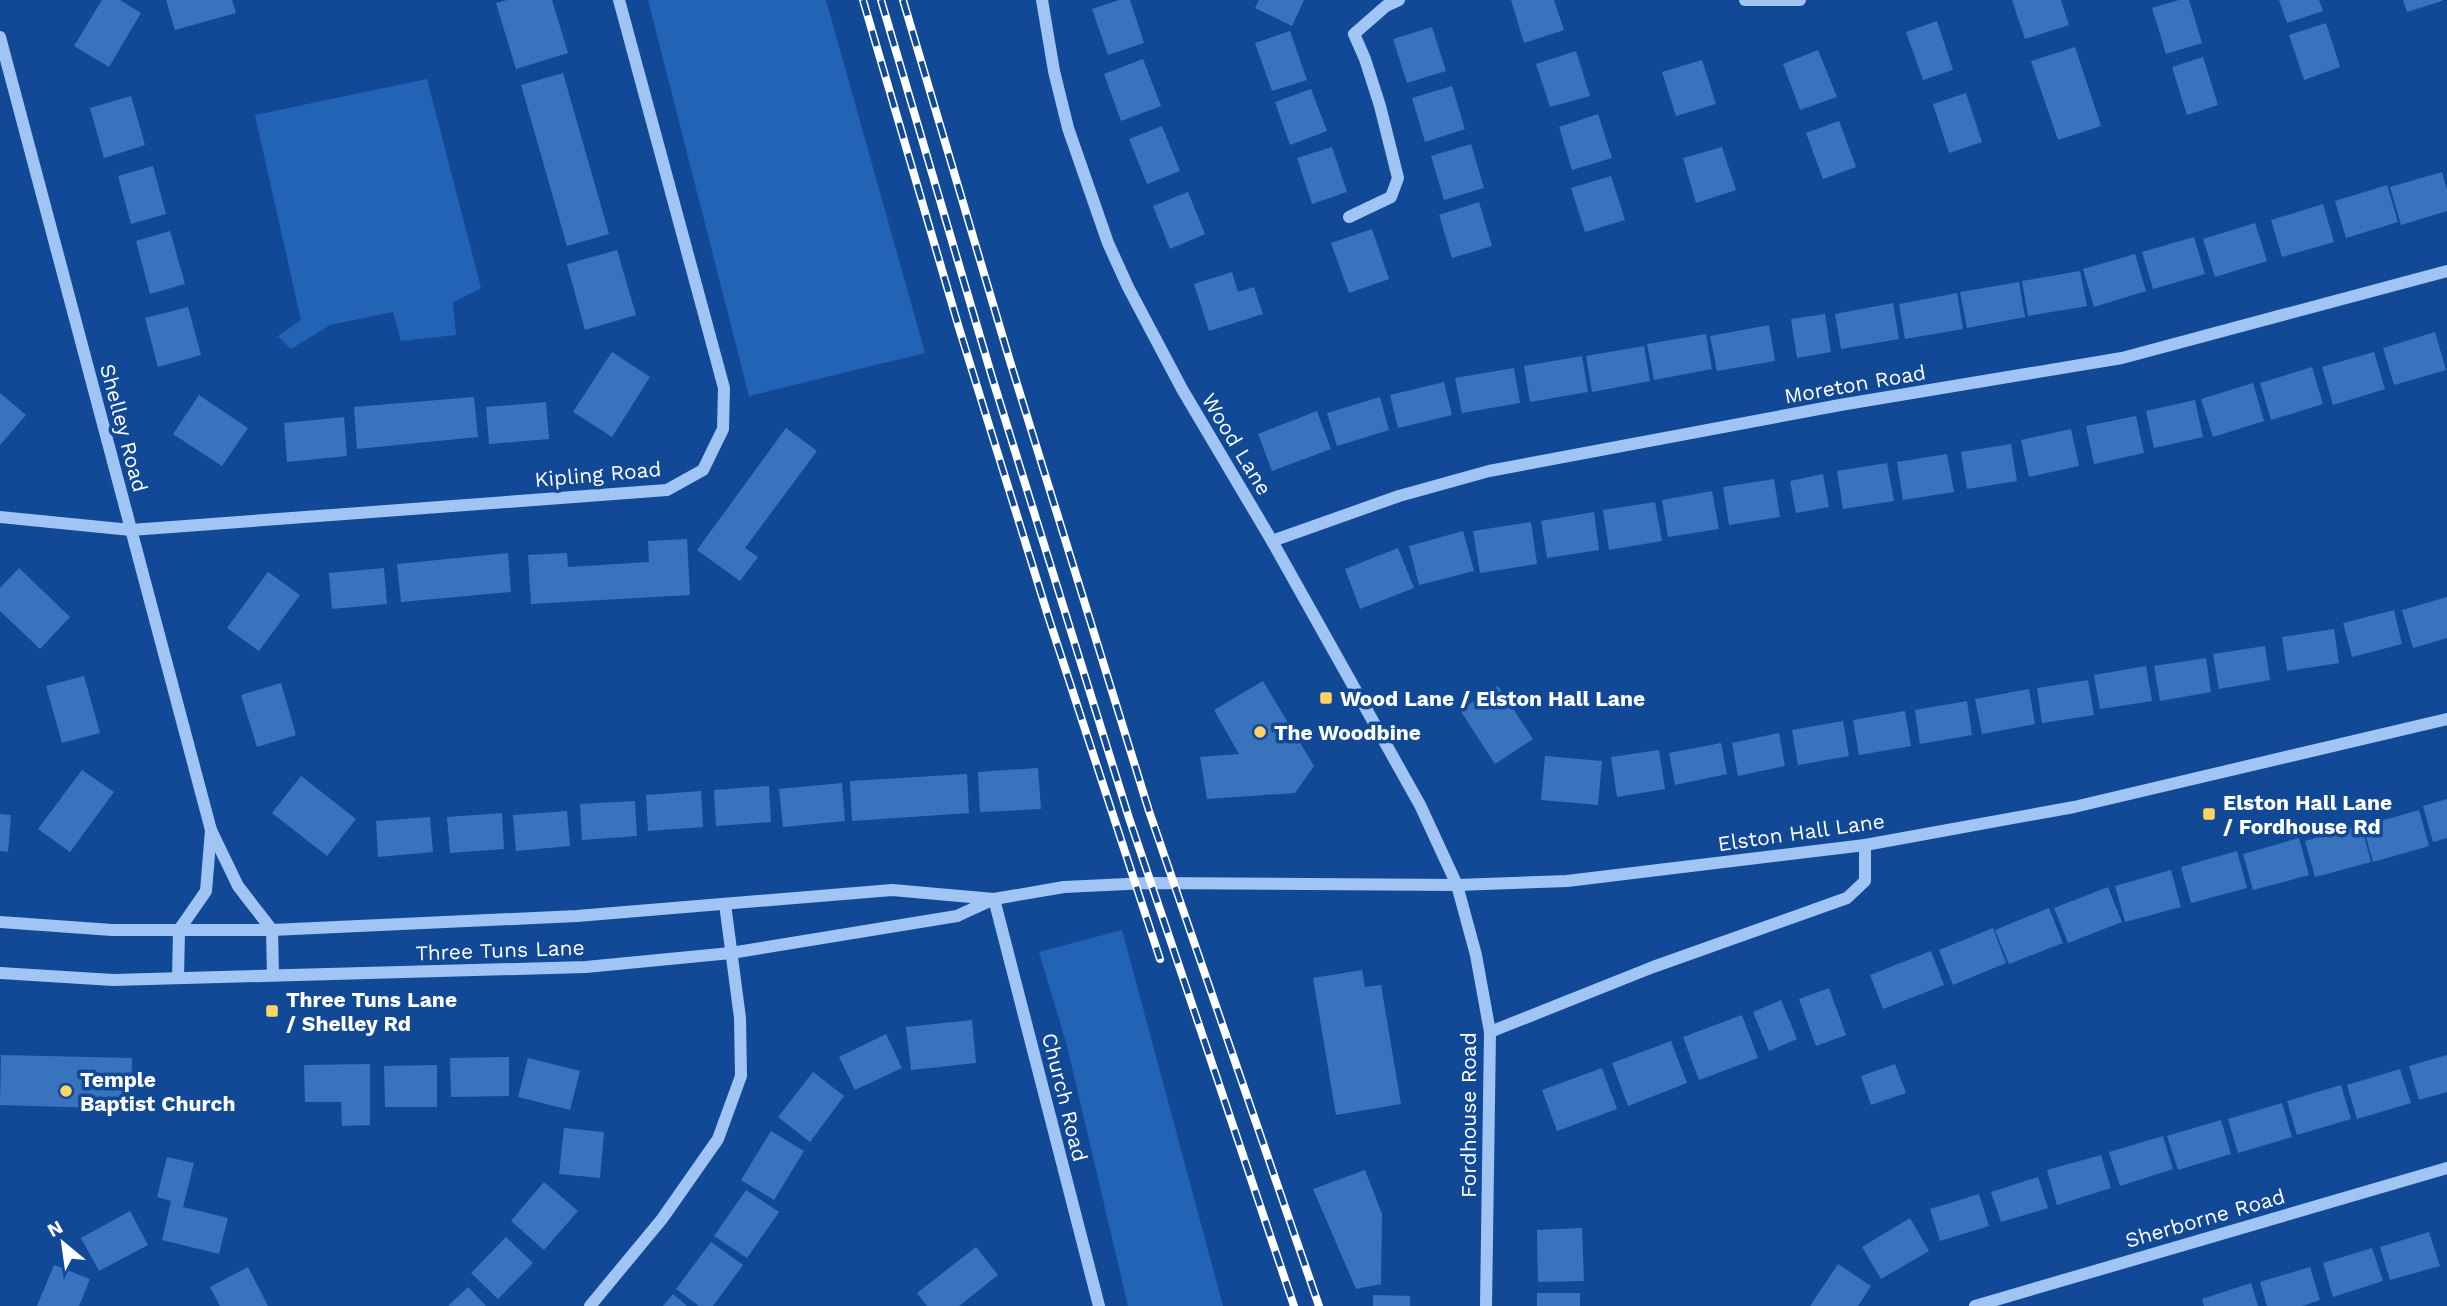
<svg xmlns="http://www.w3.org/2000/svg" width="2447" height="1306" font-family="'Work Sans',sans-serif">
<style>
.green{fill:#2363b5}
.building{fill:#3973be}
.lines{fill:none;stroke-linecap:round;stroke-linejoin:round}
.minor{stroke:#a0c5f4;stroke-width:12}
.rail-casing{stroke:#fff;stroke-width:8}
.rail{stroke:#114996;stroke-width:5;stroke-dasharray:16;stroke-linecap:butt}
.poi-dot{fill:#ffd462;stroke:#114996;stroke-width:2.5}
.labels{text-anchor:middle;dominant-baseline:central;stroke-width:7;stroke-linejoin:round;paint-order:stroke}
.street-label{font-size:21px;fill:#fff;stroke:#114996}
.poi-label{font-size:21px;font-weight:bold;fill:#fff;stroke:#114996;text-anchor:start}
</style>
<rect width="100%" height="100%" fill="#114996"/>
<!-- green -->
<g class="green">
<polygon points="648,0 826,0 925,353 749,396"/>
<polygon points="427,79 481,288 453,302 456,335 401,341 393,312 330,325 291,349 278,336 301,320 255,115"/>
<polygon points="1122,930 1223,1306 1128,1306 1067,1046 1039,952"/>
</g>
<!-- building -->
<g class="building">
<polygon points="102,0 120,0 141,13 109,67 74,46"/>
<polygon points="166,0 232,0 236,13 175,30"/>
<polygon points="507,0 552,0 568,53 516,69 496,3"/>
<polygon points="1119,0 1130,0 1144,43 1108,55 1092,9"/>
<polygon points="1259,0 1304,0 1292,26 1255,8"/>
<polygon points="1511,0 1554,0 1564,30 1524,43"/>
<polygon points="2012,0 2061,0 2069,25 2025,39"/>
<polygon points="2179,0 2189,0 2202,43 2166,54 2152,8"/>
<polygon points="2279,0 2319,0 2323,11 2287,23"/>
<polygon points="2403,0 2442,0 2442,1 2407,12"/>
<polygon points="1937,21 1953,70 1923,80 1906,32"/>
<polygon points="2326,23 2340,67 2304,80 2289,35"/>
<polygon points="1432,27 1446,71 1407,83 1393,39"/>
<polygon points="1290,31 1307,80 1272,91 1255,43"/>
<polygon points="2075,47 2101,126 2058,140 2031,61"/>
<polygon points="1818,50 1837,97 1800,110 1783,64"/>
<polygon points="1576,51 1590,96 1550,107 1536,64"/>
<polygon points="2203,57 2218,105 2187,115 2172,67"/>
<polygon points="1143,59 1161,106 1121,121 1104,74"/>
<polygon points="1702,60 1716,104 1676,116 1662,72"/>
<polygon points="563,73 609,234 567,246 521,85"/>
<polygon points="1452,86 1465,129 1425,142 1412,98"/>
<polygon points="1311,89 1327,131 1290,145 1275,102"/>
<polygon points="1966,93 1982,142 1949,153 1933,104"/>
<polygon points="131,96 145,145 104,158 90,108"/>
<polygon points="1598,114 1612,158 1572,170 1559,127"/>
<polygon points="1839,121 1856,167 1823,179 1806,133"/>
<polygon points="1162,126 1180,171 1147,184 1129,139"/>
<polygon points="1471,144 1484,188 1444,200 1431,156"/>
<polygon points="1332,147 1347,192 1312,204 1297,158"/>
<polygon points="1722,147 1736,190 1696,203 1683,158"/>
<polygon points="153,166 166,214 131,224 118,176"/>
<polygon points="2442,172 2447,190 2447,211 2401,225 2390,187"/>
<polygon points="1611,176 1625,220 1585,232 1571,188"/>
<polygon points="2387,185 2398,222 2346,238 2335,201"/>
<polygon points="1188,192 1205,234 1170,249 1153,206"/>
<polygon points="1479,202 1492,246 1452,258 1439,215"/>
<polygon points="2323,204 2334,242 2282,257 2271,220"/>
<polygon points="2255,223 2267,261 2215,277 2203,239"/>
<polygon points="1372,229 1389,279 1349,293 1331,243"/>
<polygon points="170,231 185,284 150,294 136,241"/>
<polygon points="2194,237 2205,274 2153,289 2142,252"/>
<polygon points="617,250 636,315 585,330 567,264"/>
<polygon points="2135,254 2146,291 2094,307 2083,269"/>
<polygon points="2080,271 2087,306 2028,316 2022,281"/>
<polygon points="1232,272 1238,292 1254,287 1263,314 1209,331 1194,284"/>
<polygon points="2019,282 2025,317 1967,328 1960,292"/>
<polygon points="1957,293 1963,329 1905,339 1899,304"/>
<polygon points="1893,303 1899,339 1841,349 1835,314"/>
<polygon points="188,307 201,355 158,367 145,318"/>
<polygon points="1825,314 1831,352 1797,358 1791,319"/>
<polygon points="1769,325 1775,361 1717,371 1710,336"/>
<polygon points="2435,332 2446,370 2394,385 2383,348"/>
<polygon points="1706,334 1712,369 1654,380 1647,344"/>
<polygon points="1644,346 1650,381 1592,392 1586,356"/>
<polygon points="612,352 650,377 612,437 573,412"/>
<polygon points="2374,352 2385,389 2333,405 2322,367"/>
<polygon points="1582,356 1588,392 1530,402 1524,366"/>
<polygon points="2312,367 2323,404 2271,420 2260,383"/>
<polygon points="1514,368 1520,403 1462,413 1455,378"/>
<polygon points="1444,382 1452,415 1398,428 1390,395"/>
<polygon points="2253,383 2264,421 2213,437 2201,399"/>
<polygon points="0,393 26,415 0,445"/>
<polygon points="199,395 248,428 222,466 173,434"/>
<polygon points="474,397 478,437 357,449 354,407"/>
<polygon points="1380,397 1389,430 1337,446 1327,413"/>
<polygon points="2195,400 2203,437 2154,448 2146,411"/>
<polygon points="546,402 549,439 489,444 486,407"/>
<polygon points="1317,411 1331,449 1272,471 1258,434"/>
<polygon points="2136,416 2144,453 2094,464 2086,426"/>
<polygon points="344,417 347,456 287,462 284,423"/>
<polygon points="786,428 817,451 745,548 758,557 740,581 697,550"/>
<polygon points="2071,429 2079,466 2029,477 2021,440"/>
<polygon points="2011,444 2017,481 1967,489 1961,452"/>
<polygon points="1947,454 1954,492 1903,500 1897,462"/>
<polygon points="1887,463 1894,501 1843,509 1837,471"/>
<polygon points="1823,474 1829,507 1796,513 1790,481"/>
<polygon points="1774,479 1780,517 1729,525 1723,487"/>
<polygon points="1712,491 1719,529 1668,537 1662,500"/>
<polygon points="1655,502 1662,541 1609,550 1603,510"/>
<polygon points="1594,512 1599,550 1547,558 1541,521"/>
<polygon points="1531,522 1537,564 1480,573 1473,531"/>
<polygon points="1463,531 1474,571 1419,585 1409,546"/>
<polygon points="687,539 690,595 531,604 528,555 567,553 568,567 649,562 648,541"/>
<polygon points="1398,548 1414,588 1360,609 1345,569"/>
<polygon points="508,553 511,592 401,602 397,564"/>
<polygon points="19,568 70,617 40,649 0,611 0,588"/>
<polygon points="384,568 387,604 332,609 329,573"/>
<polygon points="268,572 300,595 259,651 227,628"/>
<polygon points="2447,597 2447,638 2413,648 2402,610"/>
<polygon points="2394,610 2402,644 2352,657 2343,623"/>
<polygon points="2334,629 2339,663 2287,671 2282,637"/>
<polygon points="2265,646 2270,680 2219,689 2213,654"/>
<polygon points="2206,658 2211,692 2160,701 2154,666"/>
<polygon points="2146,666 2152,701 2100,709 2094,675"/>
<polygon points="84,676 100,733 62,743 46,686"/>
<polygon points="2088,680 2094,715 2042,723 2037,688"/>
<polygon points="1263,681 1314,766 1295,793 1207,799 1200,757 1239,754 1214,710"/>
<polygon points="281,683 296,735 257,747 241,695"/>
<polygon points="1498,686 1533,739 1495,764 1460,710"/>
<polygon points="2029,689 2035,724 1982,734 1975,699"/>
<polygon points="1967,701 1972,735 1920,744 1915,710"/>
<polygon points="1905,711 1911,746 1859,755 1853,720"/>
<polygon points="1843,721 1849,756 1798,765 1792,730"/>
<polygon points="1779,733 1785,766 1738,776 1732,743"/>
<polygon points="1721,743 1727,774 1675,785 1669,753"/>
<polygon points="1659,750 1665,789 1617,797 1611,757"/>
<polygon points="1545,756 1602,761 1598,805 1541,800"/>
<polygon points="1038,768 1041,809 980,812 978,772"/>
<polygon points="82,770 114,792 70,852 38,829"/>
<polygon points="967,774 969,813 852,821 850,781"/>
<polygon points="301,776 356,819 327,856 272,813"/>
<polygon points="842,783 845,821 783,827 779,789"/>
<polygon points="769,786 771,822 716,826 714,790"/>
<polygon points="701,791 703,827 648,831 646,795"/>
<polygon points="2447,799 2447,838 2433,842 2423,806"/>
<polygon points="635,801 637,836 582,840 580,804"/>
<polygon points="2419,810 2429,846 2373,862 2363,826"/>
<polygon points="567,811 570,846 516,851 513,815"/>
<polygon points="502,813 504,849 450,853 447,817"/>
<polygon points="0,814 11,815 8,852 0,851"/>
<polygon points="430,817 433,852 378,857 376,821"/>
<polygon points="2361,825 2371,862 2315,877 2305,841"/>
<polygon points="2299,838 2309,875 2253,890 2243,854"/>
<polygon points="2237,851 2247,888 2191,903 2181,867"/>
<polygon points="2171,870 2181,907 2125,922 2115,886"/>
<polygon points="2108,887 2122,922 2068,943 2054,908"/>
<polygon points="2049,908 2063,943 2009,964 1995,930"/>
<polygon points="1993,928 2006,963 1953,985 1939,950"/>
<polygon points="1931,951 1944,985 1883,1009 1870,975"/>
<polygon points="1362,970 1365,987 1381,985 1401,1104 1336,1115 1313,978"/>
<polygon points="1829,988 1846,1035 1816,1046 1799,999"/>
<polygon points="1781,1000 1797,1039 1769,1051 1753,1012"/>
<polygon points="1742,1015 1758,1058 1699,1080 1683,1037"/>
<polygon points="972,1020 976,1063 911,1070 906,1027"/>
<polygon points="886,1034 902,1068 855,1090 839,1057"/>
<polygon points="1671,1041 1687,1083 1628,1106 1612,1063"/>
<polygon points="1,1055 132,1058 131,1109 0,1105"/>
<polygon points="2447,1055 2447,1092 2419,1100 2409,1066"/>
<polygon points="509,1057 509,1096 451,1097 450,1058"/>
<polygon points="528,1058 580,1071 570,1110 518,1097"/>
<polygon points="370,1064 370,1125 342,1126 341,1102 305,1102 304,1065"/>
<polygon points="1895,1064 1906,1093 1871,1105 1861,1076"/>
<polygon points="437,1065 437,1107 385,1107 384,1066"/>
<polygon points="1602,1068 1617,1109 1557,1131 1542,1090"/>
<polygon points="2400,1069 2411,1103 2357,1119 2347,1085"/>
<polygon points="813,1072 844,1096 810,1142 778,1117"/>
<polygon points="2341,1085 2351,1119 2297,1135 2287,1101"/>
<polygon points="2282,1103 2292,1137 2238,1153 2228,1119"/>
<polygon points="2221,1120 2231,1154 2178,1170 2167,1136"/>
<polygon points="564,1128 604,1132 600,1178 559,1174"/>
<polygon points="771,1131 804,1151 774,1200 741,1180"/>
<polygon points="2163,1136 2173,1169 2120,1186 2109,1152"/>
<polygon points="2101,1155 2111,1188 2057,1205 2047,1170"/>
<polygon points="167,1157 194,1163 183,1207 228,1218 219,1254 162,1240 171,1201 157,1197"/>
<polygon points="1365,1170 1382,1214 1381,1284 1356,1289 1313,1189"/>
<polygon points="2038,1177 2048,1208 2001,1222 1991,1192"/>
<polygon points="544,1182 578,1211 544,1250 511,1221"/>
<polygon points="746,1190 779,1212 747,1258 714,1236"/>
<polygon points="1979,1194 1989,1226 1940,1241 1930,1209"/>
<polygon points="130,1211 148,1245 99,1271 81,1238"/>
<polygon points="1910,1218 1929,1251 1881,1279 1862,1247"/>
<polygon points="1582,1228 1584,1281 1538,1282 1537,1230"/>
<polygon points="2429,1232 2440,1266 2390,1280 2380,1247"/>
<polygon points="506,1237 533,1263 498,1299 471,1273"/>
<polygon points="711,1242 743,1265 713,1306 699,1306 676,1289"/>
<polygon points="976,1247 998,1275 959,1306 927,1306 917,1293"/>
<polygon points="2372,1248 2383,1281 2333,1297 2323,1263"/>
<polygon points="1838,1264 1871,1286 1858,1306 1810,1306"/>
<polygon points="54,1265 90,1279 79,1306 37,1306"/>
<polygon points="248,1267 268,1306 220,1306 210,1287"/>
<polygon points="2310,1267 2320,1300 2302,1306 2267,1306 2260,1282"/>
<polygon points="2251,1283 2258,1306 2204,1306 2202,1299"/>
<polygon points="468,1287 486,1306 448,1306"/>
<rect x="1537" y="1293" width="43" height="13"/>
<polygon points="673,1294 687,1306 663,1306"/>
<polygon points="1373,1295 1410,1296 1410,1306 1373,1306"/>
</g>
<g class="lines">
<!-- minor -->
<g class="minor">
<polyline points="1042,0 1054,71 1068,128 1108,243 1128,287 1182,389 1272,541 1420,805 1457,885 1476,955 1490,1032 1486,1306"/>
<polyline points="1745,0 1800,0"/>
<polyline points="0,37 211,830 238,886 272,930 273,975"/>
<polyline points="1349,217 1391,197 1398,178 1380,106 1365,59 1354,34 1386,6 1399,0"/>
<polyline points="0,517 131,530 667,490 703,470 723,429 724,388 619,0"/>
<polyline points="1272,541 1399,496 1489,471 1840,405 2122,358 2447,271"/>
<polyline points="994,899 1099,1306"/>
<polyline points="0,922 112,930 272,930 577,916 892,890 994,899 1064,887 1148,883 1457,885 1567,881 1865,845 2074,807 2447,719"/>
<polyline points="0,973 113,980 586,967 731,953 957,916 994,899"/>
<polyline points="178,978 179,930 206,891 211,830"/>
<polyline points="1490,1032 1653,967 1847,898 1865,881 1865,845"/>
<polyline points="590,1306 662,1219 718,1139 741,1076 740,1018 725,904"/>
<polyline points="1975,1306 2447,1168"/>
</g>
<!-- rail casing -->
<g class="rail-casing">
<g id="rail">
<polyline points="863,0 959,328 1049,619 1160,959"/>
<polyline points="881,0 992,377 1129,818 1294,1306"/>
<polyline points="903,0 1009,358 1149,811 1319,1306"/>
</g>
</g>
<!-- rail -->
<use href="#rail" class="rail"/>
</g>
<!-- markers -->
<g class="poi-dot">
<rect x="1319" y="691" width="14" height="14" rx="3.5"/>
<circle cx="1260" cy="732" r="7"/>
<rect x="2202" y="807" width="14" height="14" rx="3.5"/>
<rect x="265" y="1004" width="14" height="14" rx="3.5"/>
<circle cx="66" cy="1091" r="7"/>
</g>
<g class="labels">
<!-- street labels -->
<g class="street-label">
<text transform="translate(1855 384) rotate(-10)">Moreton Road</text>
<text transform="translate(124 428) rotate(75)">Shelley Road</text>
<text transform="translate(1237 444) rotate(59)">Wood Lane</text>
<text transform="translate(598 474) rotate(-5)">Kipling Road</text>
<text transform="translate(1801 832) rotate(-8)">Elston Hall Lane</text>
<text transform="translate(500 950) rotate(-2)">Three Tuns Lane</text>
<text transform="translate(1065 1097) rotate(76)">Church Road</text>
<text transform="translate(1468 1115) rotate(-90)">Fordhouse Road</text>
<text transform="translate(2205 1218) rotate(-16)">Sherborne Road</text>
</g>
<!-- poi labels -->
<g class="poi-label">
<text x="1340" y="698">Wood Lane / Elston Hall Lane</text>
<text x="1274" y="732">The Woodbine</text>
<text x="2223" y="802">Elston Hall Lane<tspan x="2223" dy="24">/ Fordhouse Rd</tspan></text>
<text x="286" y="999">Three Tuns Lane<tspan x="286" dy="24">/ Shelley Rd</tspan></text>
<text x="80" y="1079">Temple<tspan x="80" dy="24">Baptist Church</tspan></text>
</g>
</g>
<!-- north arrow -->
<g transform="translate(63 1243) rotate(331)" stroke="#114996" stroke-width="5" paint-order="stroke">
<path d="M0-5L12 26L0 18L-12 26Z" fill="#ffffff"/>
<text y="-10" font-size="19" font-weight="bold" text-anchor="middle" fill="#ffffff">N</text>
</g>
</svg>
